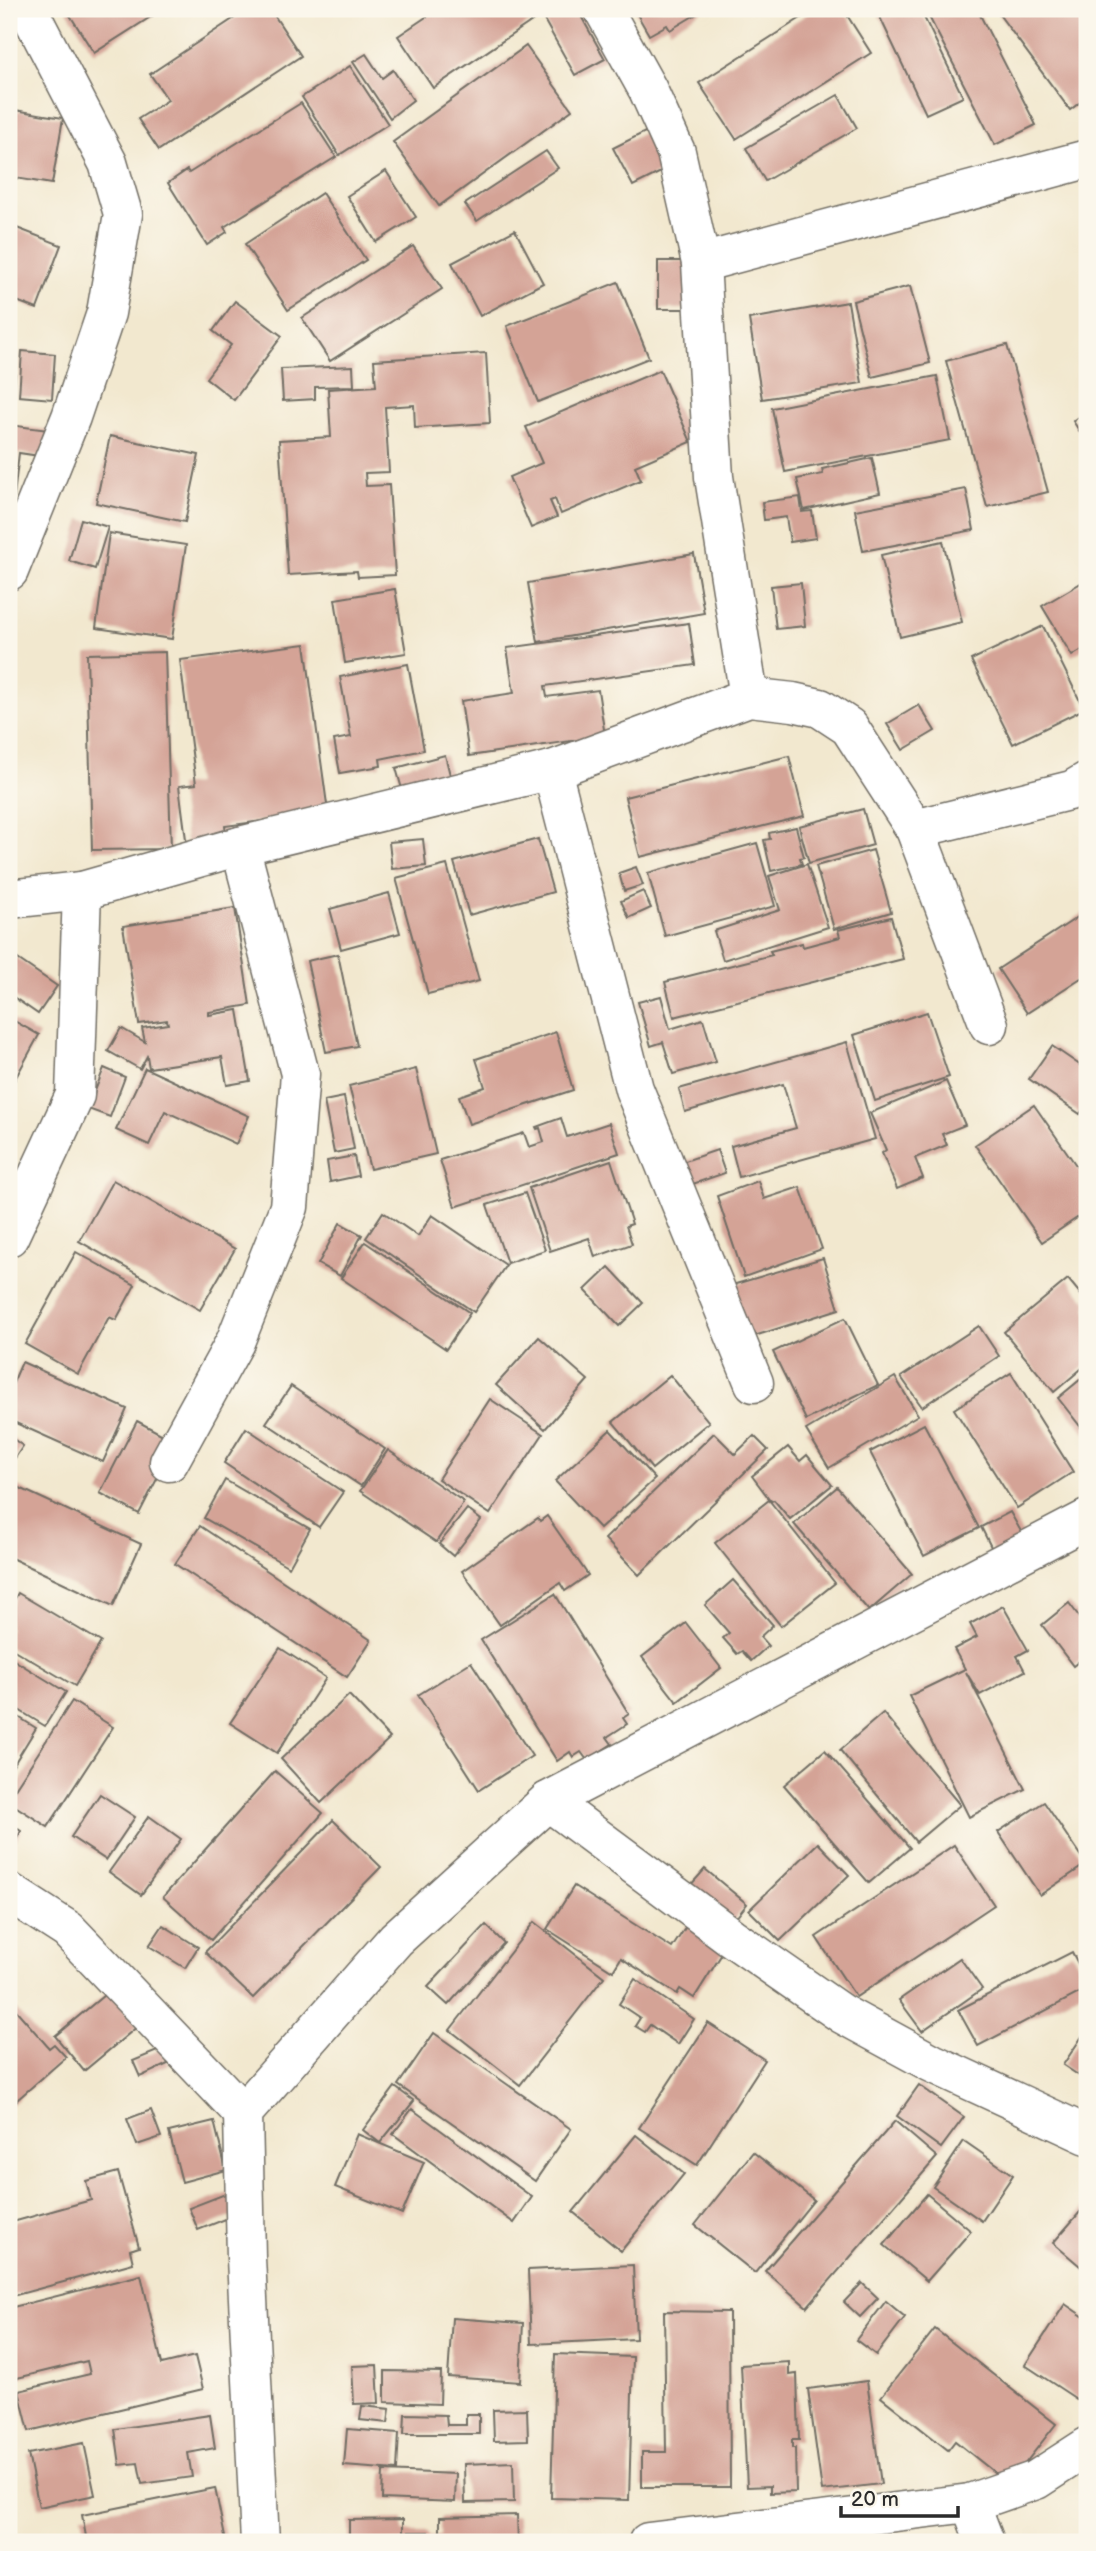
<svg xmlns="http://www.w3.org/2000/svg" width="1096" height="2551" font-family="'Balsamiq Sans',sans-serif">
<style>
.building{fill:#d4a396}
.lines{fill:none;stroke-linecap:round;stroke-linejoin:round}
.minor-casing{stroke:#716d64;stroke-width:41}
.minor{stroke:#fff;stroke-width:38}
</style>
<rect width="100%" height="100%" fill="#fbf7ec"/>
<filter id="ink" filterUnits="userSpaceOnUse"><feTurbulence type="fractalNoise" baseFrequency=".0143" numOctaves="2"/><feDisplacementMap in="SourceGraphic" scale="14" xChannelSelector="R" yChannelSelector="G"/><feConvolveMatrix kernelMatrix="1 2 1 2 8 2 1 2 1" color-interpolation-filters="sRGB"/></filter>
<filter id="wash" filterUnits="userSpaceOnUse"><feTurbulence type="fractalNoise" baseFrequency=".00686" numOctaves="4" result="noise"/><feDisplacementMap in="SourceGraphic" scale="28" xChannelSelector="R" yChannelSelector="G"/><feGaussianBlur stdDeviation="1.57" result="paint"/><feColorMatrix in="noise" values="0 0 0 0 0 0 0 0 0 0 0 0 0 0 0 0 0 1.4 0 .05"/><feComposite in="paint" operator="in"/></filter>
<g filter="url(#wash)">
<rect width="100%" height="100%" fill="#f2e8cf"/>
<g id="blocks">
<!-- building -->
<g class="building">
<polygon points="66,9 163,9 94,53"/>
<polygon points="248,9 270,9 301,56 159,150 138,119 168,100 150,74"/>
<polygon points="438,9 529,9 535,19 433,88 398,36"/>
<polygon points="538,9 577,9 605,59 575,75"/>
<polygon points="634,9 705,9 670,30 667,25 649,35"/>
<polygon points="815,9 843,9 871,53 736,139 699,83"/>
<polygon points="876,9 920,9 963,97 926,114"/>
<polygon points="925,9 977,9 1036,125 995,145"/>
<polygon points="995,9 1087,9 1087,97 1070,110"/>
<polygon points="526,46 572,110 439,206 393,142"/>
<polygon points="366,54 382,78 393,70 413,100 390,118 353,62"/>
<polygon points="350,66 388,124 339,155 302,97"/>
<polygon points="838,95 857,128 765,181 746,148"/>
<polygon points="301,103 336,157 224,227 227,232 207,245 168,183 187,170 189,173"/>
<polygon points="9,109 63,118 52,184 9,177"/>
<polygon points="647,131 667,169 633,186 613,148"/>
<polygon points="546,151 558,168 477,221 465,204"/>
<polygon points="386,171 416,217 376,242 347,196"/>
<polygon points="322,193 366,260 288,310 245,244"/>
<polygon points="9,225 61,245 37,309 9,298"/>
<polygon points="515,230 543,283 480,316 452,263"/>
<polygon points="413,246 442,289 330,361 302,318"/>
<rect x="658" y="261" width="39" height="48"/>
<polygon points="618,282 649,358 538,402 507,326"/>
<polygon points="910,286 930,363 872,377 853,301"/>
<polygon points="235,301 282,336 234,400 206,378 231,345 213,331"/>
<polygon points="848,302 862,383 762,399 749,319"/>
<polygon points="1007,345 1048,492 987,507 946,361"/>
<polygon points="22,351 55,354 52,399 19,396"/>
<polygon points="486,353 490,423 415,428 414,405 385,407 389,472 365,473 366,486 389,485 395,575 358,577 357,571 288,575 279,440 331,437 328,389 376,386 374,360"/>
<polygon points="9,355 16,355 13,400 9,399"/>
<polygon points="353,366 354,386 315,387 315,399 283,401 281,369"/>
<polygon points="660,370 691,442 635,466 641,480 561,514 555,499 550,501 557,517 531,528 509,477 542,463 526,427"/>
<polygon points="937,376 950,440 785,472 772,408"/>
<polygon points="1087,412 1087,443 1073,421"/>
<polygon points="9,425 49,430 46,457 19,453 14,496 9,496"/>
<polygon points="110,436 199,455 185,522 96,503"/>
<polygon points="872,458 880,493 804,510 797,479 823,474 822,469"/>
<polygon points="966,489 974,530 863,551 855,510"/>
<polygon points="800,497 802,512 812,511 816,538 790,542 786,517 764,520 762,502"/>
<polygon points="81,519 108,527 95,569 69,561"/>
<polygon points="109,533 186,545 172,639 96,628"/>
<polygon points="943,541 962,622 900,637 881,555"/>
<polygon points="694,554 704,613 538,642 528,583"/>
<polygon points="1086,580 1087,647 1072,656 1042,606"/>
<polygon points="801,583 805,626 776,629 771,586"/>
<polygon points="395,589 406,653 345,663 335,599"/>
<polygon points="689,623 695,665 545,686 547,697 598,690 605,736 469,756 461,701 514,693 507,648"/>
<polygon points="1043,626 1084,709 1013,744 971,660"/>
<polygon points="305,644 328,812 225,826 227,841 187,847 179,786 196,784 180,660"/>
<polygon points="165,652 171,849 92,850 87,654"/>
<polygon points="408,664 424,750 380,759 381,766 340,773 334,740 351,737 340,677"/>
<polygon points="919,705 935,731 903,750 887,724"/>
<polygon points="445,755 452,783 404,796 396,768"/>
<polygon points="789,756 804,816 640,857 625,797"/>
<polygon points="863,809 873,845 809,863 799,826"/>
<polygon points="796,827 804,857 800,858 802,864 771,871 764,840 770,839 769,833"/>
<polygon points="423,839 426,866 392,869 389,842"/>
<polygon points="538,839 553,892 469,915 454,862"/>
<polygon points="757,843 775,906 665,936 648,873"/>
<polygon points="873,850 891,912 834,929 816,866"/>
<polygon points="807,864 828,927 723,960 714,931 780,910 769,876"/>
<polygon points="447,865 479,981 428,994 396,878"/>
<polygon points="636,867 643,885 624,891 619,873"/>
<polygon points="643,891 651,908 629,918 621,901"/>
<polygon points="389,893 400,933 341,949 330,909"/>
<polygon points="235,908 250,1005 209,1012 209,1015 238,1010 250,1081 227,1085 222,1057 149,1068 147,1056 140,1069 108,1051 121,1028 145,1042 142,1028 168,1024 167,1020 139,1024 123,926"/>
<polygon points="1087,911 1087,974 1027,1013 998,969"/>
<polygon points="891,917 903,959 674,1017 665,982 772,955 770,951 802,943 803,947 840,937 838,930"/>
<polygon points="9,953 57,986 38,1014 9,994"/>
<polygon points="338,954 357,1046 326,1052 307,961"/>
<polygon points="661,996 670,1029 703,1019 716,1062 673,1074 663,1042 651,1046 638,1002"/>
<polygon points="927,1012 949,1077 875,1101 854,1035"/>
<polygon points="9,1018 39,1035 9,1090"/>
<polygon points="556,1032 573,1090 469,1124 459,1096 485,1087 476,1059"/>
<polygon points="847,1042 875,1139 739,1177 731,1146 796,1128 783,1084 685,1112 679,1089"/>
<polygon points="1052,1046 1087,1070 1087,1104 1080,1114 1029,1079"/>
<polygon points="104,1068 125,1077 110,1117 88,1109"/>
<polygon points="145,1068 249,1116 236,1144 165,1111 149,1145 116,1130"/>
<polygon points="416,1069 436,1154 370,1169 349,1086"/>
<polygon points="946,1081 965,1125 942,1134 947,1145 915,1158 923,1178 897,1189 882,1153 886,1150 870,1113"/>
<polygon points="344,1097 354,1149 334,1153 324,1101"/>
<polygon points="1034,1105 1087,1181 1087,1211 1042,1242 975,1145"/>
<polygon points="561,1118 567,1137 609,1123 619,1153 455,1207 440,1160 524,1133 529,1147 544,1142 540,1128 537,1129 536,1127"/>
<polygon points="717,1150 725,1173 687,1186 679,1163"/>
<polygon points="354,1156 358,1176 330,1182 327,1161"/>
<polygon points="611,1160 632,1224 626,1226 632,1244 595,1257 589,1238 550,1251 529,1188"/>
<polygon points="113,1180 235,1249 200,1310 79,1241"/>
<polygon points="758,1181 764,1199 800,1187 822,1249 744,1277 717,1196"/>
<polygon points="525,1193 545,1250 507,1263 487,1205"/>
<polygon points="383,1212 418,1236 432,1215 506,1265 474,1312 366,1238"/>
<polygon points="340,1223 362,1235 340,1276 318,1264"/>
<polygon points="365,1242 470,1313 446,1349 341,1278"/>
<polygon points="76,1252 135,1285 116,1320 109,1317 78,1374 25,1344"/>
<polygon points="823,1258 839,1309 745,1339 729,1286"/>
<polygon points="609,1267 643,1303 619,1326 585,1290"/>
<polygon points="1068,1279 1087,1302 1087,1364 1054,1392 1004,1332"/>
<polygon points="845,1318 878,1385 806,1420 773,1352"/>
<polygon points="979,1326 999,1356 922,1407 901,1377"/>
<polygon points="539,1337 588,1380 545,1429 496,1385"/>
<polygon points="22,1362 127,1409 103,1462 9,1420 9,1392"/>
<polygon points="1011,1373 1073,1472 1017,1508 954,1409"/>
<polygon points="1087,1374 1087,1435 1058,1398"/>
<polygon points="670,1375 709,1422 652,1469 613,1422"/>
<polygon points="895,1377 918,1415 829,1468 806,1430"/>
<polygon points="291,1386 385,1449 361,1486 266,1423"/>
<polygon points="490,1399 543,1434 490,1514 438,1479"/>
<polygon points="137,1421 176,1442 139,1514 100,1493"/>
<polygon points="924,1424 979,1528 924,1556 870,1452"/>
<polygon points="246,1428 343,1492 319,1527 224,1463"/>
<polygon points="610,1430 655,1479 600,1529 555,1481"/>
<polygon points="714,1433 735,1454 754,1436 768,1450 639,1575 605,1539"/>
<polygon points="9,1436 23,1446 9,1467"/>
<polygon points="788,1447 800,1461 807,1455 832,1485 790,1519 774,1500 771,1501 752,1476"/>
<polygon points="388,1450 464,1502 436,1542 360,1491"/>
<polygon points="225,1480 310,1529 289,1567 204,1518"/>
<polygon points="9,1483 141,1544 113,1606 9,1557"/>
<polygon points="837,1487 912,1574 869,1611 794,1524"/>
<polygon points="769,1500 835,1583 781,1626 715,1543"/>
<polygon points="467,1509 481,1520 453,1556 439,1544"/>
<polygon points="1010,1512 1027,1542 997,1559 981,1527"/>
<polygon points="547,1516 588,1575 565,1591 560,1583 500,1625 462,1571 538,1518 540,1521"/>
<polygon points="200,1526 371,1640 347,1677 175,1564"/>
<polygon points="733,1580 773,1625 760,1637 768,1646 751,1661 742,1651 737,1654 723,1638 729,1633 705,1605"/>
<polygon points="18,1593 101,1642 75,1686 9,1647 9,1609"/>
<polygon points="555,1594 629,1714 623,1718 627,1724 607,1737 612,1744 587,1760 581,1752 573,1757 570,1752 557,1761 481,1640"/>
<polygon points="1069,1603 1087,1627 1087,1655 1073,1666 1042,1625"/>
<polygon points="1003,1606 1028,1650 1017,1656 1025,1671 980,1695 966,1672 1025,1789 969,1817 909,1696 965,1669 954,1649 977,1637 970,1624"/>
<polygon points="686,1623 721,1668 677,1702 642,1657"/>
<polygon points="280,1648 326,1678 277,1753 230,1723"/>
<polygon points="9,1657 66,1692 45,1726 9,1704"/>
<polygon points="471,1662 532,1756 479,1790 418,1695"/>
<polygon points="349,1695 390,1738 321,1803 281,1759"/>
<polygon points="72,1701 113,1727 48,1827 9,1802 9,1798"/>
<polygon points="9,1711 36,1728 11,1769 9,1768"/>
<polygon points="883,1713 960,1805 916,1842 840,1750"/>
<polygon points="825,1750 910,1848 869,1883 784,1785"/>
<polygon points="275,1771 323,1813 211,1940 163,1897"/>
<polygon points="100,1794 135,1817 106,1860 71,1837"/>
<polygon points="1044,1802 1086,1864 1040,1895 998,1832"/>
<polygon points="149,1816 181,1839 141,1895 109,1872"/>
<polygon points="333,1820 381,1867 253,1998 205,1952"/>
<polygon points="9,1823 21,1831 9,1852"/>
<polygon points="818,1843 849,1875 780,1941 749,1910"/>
<polygon points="954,1845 994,1905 856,1997 816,1937"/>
<polygon points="705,1869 747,1904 732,1923 689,1887"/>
<polygon points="574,1886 672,1948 687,1925 725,1949 694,1998 680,1989 677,1994 621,1958 613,1971 547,1929"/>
<polygon points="534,1922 604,1977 520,2085 450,2030"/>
<polygon points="163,1925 198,1947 185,1968 149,1946"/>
<polygon points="486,1925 504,1943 448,2005 428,1987"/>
<polygon points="1072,1952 1087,1981 1087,1989 978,2046 958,2010"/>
<polygon points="960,1958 982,1989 922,2031 899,2000"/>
<polygon points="635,1979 694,2019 678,2044 650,2025 645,2032 635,2026 640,2018 619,2004"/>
<polygon points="109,1991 138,2026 84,2071 55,2036"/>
<polygon points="9,2002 49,2048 54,2044 66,2057 9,2107"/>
<polygon points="708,2023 765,2060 697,2165 639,2128"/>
<polygon points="1087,2029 1087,2081 1063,2065"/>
<polygon points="434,2033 571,2129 535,2181 398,2085"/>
<polygon points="162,2049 168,2064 140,2077 133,2061"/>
<polygon points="919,2085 964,2117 941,2148 897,2116"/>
<polygon points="395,2087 414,2101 380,2143 363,2130"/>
<polygon points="412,2109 532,2197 514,2223 393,2134"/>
<polygon points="151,2110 161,2137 137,2145 127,2119"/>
<polygon points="214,2121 226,2170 182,2182 169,2132"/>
<polygon points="895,2121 937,2157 807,2307 765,2271"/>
<polygon points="357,2134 424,2162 402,2214 335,2187"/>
<polygon points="636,2135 684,2174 621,2251 573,2212"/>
<polygon points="964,2141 1013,2175 982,2221 933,2187"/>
<polygon points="753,2152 814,2200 755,2273 695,2225"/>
<polygon points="118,2172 139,2247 130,2250 133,2263 9,2297 9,2223 91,2200 86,2181"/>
<polygon points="233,2191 241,2213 198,2230 189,2208"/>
<polygon points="927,2194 971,2231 927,2281 884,2245"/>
<polygon points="1087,2204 1087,2272 1053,2243"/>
<polygon points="633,2265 636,2339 531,2344 528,2270"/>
<polygon points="141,2275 162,2364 195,2356 203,2389 29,2431 19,2391 90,2374 87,2361 9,2380 9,2308"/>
<polygon points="862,2283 878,2298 860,2317 844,2302"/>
<polygon points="886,2301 905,2317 876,2355 856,2340"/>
<polygon points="1065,2304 1087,2319 1087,2406 1025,2365"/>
<polygon points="664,2311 729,2312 730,2487 642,2487 642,2452 666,2452"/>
<polygon points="452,2318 523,2323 520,2382 448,2377"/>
<polygon points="935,2329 1056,2424 1009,2484 955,2441 948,2450 881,2397"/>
<polygon points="555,2354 633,2357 629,2500 551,2498"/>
<polygon points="789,2362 789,2375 797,2374 799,2440 792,2440 792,2448 795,2448 796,2492 770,2493 770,2486 747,2487 741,2365"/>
<polygon points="377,2365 379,2403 354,2404 352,2366"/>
<polygon points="385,2371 441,2372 440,2404 385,2402"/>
<polygon points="867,2381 881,2484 822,2491 808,2389"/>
<polygon points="362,2406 390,2409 388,2423 360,2420"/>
<polygon points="527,2409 528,2440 494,2441 493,2410"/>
<polygon points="405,2414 446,2415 447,2425 466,2425 466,2414 479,2414 479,2434 404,2434"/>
<polygon points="210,2415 215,2448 188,2453 192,2477 142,2484 138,2463 120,2465 115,2429"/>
<polygon points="347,2429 399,2433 397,2470 344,2466"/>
<polygon points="84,2443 95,2495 39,2507 28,2454"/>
<polygon points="513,2462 514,2502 465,2503 464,2464"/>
<polygon points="383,2471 456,2474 455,2502 382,2499"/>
<polygon points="215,2488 226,2542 87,2542 82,2515"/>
<polygon points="517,2515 518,2542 349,2542 349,2520 403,2519 403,2532 428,2532 429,2537 440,2536 440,2517"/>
</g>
</g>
</g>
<g filter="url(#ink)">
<use href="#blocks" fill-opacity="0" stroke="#716d64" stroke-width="2"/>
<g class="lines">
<!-- minor casing -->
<g class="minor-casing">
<g id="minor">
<polyline points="603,9 648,90 676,152 701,263 714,477 749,697"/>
<polyline points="701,263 1087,159"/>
<polyline points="9,571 71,417 106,313 123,214 108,163 28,9"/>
<polyline points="552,770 634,1089 754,1383"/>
<polyline points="915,829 1072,790 1087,781"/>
<polyline points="9,899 82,891 240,846 552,770 749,697 793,702 820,708 849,727 915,829 989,1025"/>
<polyline points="9,1237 75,1095 82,891"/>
<polyline points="169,1462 235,1342 289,1207 300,1074 240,846"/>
<polyline points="548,1801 731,1937 842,2014 932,2063 1087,2135"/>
<polyline points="9,1892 68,1930 243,2113"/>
<polyline points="970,2503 985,2542"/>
<polyline points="260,2542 246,2258 243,2113 396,1939 548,1801 1087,1519"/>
<polyline points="648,2542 970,2503 1036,2480 1087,2447"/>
</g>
</g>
<!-- minor -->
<use href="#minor" class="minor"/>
</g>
</g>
<!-- margin -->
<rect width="1096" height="2551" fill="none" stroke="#fbf7ec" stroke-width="35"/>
<!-- scale -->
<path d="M841 2506v10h117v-10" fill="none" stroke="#2b2b2b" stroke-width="3.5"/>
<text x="851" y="2506" font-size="21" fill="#2b2b2b" stroke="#fbf7ec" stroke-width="5" paint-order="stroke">20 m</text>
</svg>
